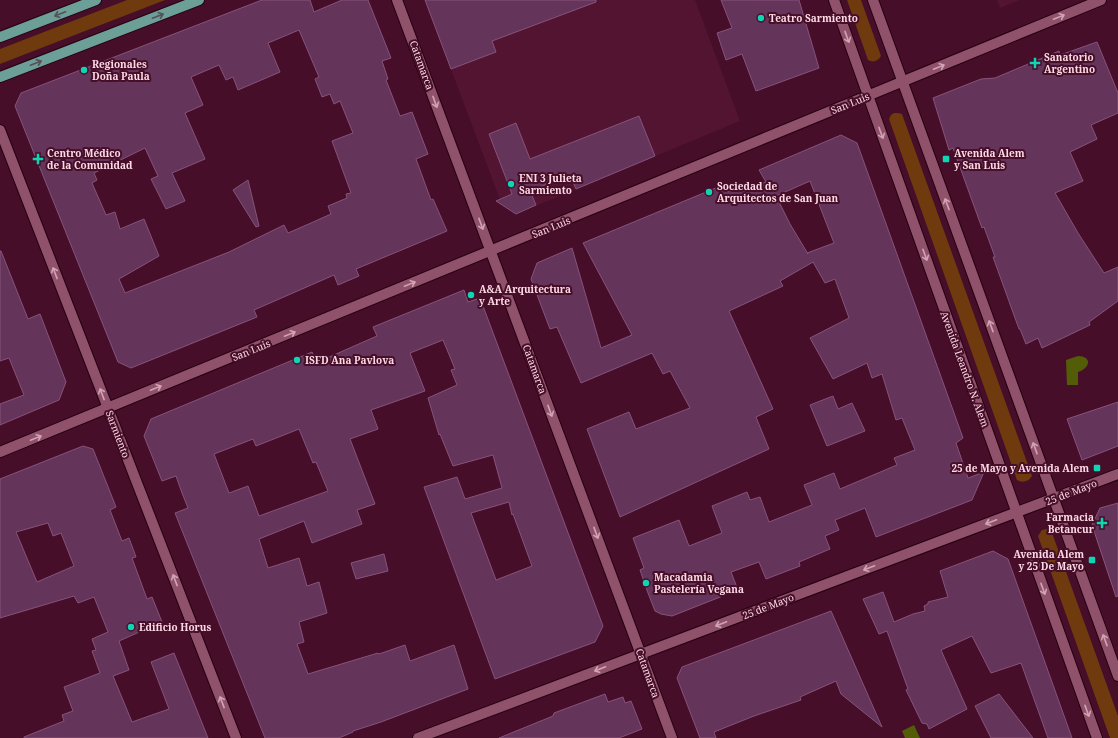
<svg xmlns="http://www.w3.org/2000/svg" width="1118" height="738" font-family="'Noto Serif',serif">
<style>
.built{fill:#531432}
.green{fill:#6e3a0e}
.water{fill:#535c06}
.building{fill:#65345a;stroke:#87537b;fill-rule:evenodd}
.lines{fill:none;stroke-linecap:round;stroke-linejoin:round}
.minor-casing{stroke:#250011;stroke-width:12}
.major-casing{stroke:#250011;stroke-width:12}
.minor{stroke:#90516a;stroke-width:10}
.major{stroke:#6b9f98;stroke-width:10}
.oneway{stroke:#574f5a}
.oneway2{stroke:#d2a3b4}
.poi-dot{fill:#10d5b4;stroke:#460e28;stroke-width:1.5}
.labels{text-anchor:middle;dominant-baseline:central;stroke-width:4;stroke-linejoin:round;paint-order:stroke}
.poi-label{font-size:10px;font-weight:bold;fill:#fed9e5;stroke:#460e28;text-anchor:start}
.street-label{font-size:10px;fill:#fed9e5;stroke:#460e28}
</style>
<rect width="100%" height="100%" fill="#460e28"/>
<!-- built -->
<g class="built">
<polygon points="425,0 695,0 740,121 516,214 502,205"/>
<polygon points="997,0 1020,0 1000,8"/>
</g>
<!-- green -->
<g class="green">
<polygon points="127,0 165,0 0,64 0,49"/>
<path d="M847,0H861L881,56C878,61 873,63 868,60Z"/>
<path d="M894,113H898L902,114L1032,476C1028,482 1023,483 1017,480L889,119L891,115Z"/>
<polygon points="1047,529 1051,530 1118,716 1118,738 1110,738 1038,536 1042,530"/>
</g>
<!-- water -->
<g class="water">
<path d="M1078,356C1092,356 1091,368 1078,372V385H1067L1066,360Z"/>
<polygon points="914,725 920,738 905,738 902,731"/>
</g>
<!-- building -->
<g class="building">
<path d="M262,0H310L314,12L342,0H368L391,58L382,61L388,79L386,80L400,116L412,112L428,154L416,159L431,200L433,199L447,231L356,269L359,276L338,285L334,275L254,310L257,317L131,368L118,362L15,106L21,93ZM299,30L319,77L315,79L322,97L330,94L334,104L340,101L353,133L332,141L351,193L346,194L347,198L328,206L331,214L311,223L288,233L284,225L229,252L125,293L119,279L159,256L144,219L120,229L115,212L106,215L92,183L97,180L94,173L145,148L158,176L151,179L166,209L185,201L172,173L205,159L185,113L203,105L191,77L219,65L226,80L233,77L238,90L280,72L268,43Z"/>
<polygon points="425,0 596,0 596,2 492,41 496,52 451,69"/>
<polygon points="721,0 799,0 819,68 756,91 742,54 726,60 717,33 732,28"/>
<polygon points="1097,42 1118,93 1118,113 1091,125 1097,139 1070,152 1083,181 1055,193 1078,233 1104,273 1118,267 1118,301 1089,322 1090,325 1042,348 1038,338 1026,344 1020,329 1019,329 993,257 995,257 984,227 982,228 953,148 949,150 933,98 981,79 995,78 1059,51 1060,55"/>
<polygon points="639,116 655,156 576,189 570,175 530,191 536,205 516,214 496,201 512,194 489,134 516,123 530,159"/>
<path d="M841,135L857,143L963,438L956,443L968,478L984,472L972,500L876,537L865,508L835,520L839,530L825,536L830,549L799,562L800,566L766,579L759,562L731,572L738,590L672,616L661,614L655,611L648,593L640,570L644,568L633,538L679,520L689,546L722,533L712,506L747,492L750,500L760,497L769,522L812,505L804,485L834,473L840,489L897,465L894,458L915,450L902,418L896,420L882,374L872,378L867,363L833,379L810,338L849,318L835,279L825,283L813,262L780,281L783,286L729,311L773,409L756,417L769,449L620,517L587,429L629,412L636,429L690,408L670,371L663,374L652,353L581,383L557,327L550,329L531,279L537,263L572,248L601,348L632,335L583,243L723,185L728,192L766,182L759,170ZM810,181L834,243L807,253L808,254L790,224L776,196Z"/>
<polygon points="248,180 259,226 256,227 233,190"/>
<polygon points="0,251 1,251 28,319 40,314 66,382 59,400 0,425 0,404 24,395 9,358 0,361"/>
<path d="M464,290L468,302L480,298L603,626L595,642L495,679L424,487L457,477L465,499L502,488L493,455L453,466L440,434L439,435L428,398L457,385L451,370L455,369L443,340L410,353L425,391L371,410L378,429L350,439L375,504L357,510L362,524L312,543L304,521L259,539L268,568L299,558L307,586L319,582L327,613L299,622L304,642L297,644L308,674L378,653L379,654L405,645L410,661L454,645L468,689L381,722L353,731V732L339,738H265L175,513L188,508L182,493L176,476L162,481L144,436L151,419L312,352L316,360L326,356L327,358L377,336L373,327ZM299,429L313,463L316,462L328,491L259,516L248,486L229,493L214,454L253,439L256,446ZM509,502L512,515L513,514L532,566L496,580L471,513Z"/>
<polygon points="833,396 838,409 852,403 865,431 827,446 810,405"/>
<polygon points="1118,402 1118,446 1082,460 1067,419"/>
<path d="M83,446L93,449L116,507L110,510L122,541L129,538L136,557L132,558L147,599L152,597L162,622L119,641L129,670L113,676L132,722L169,709L151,662L174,653L208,738H24V737L64,721L62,715L73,711L64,687L100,673L92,651L96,650L92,639L108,632L94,597L78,603L74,596L0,618V479ZM48,523L53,536L61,533L74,566L37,582L16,532Z"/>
<polygon points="1118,503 1118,596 1116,597 1092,525 1100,508"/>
<polygon points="993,551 1008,559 1072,738 1048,738 1021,663 991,673 972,636 941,650 967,709 929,729 927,724 922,723 906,690 908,689 887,631 879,634 863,599 883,592 894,622 913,614 925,611 924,606 928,604 928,602 948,597 940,571"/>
<polygon points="384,554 388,571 356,579 351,563"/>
<polygon points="831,611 882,727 841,694 836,681 800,697 801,700 754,716 714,732 716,738 700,738 677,678 682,667"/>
<polygon points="605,694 608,702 623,697 625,703 631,701 642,729 619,738 499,738 553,716 554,713"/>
<polygon points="999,694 1033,738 991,738 975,706"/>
</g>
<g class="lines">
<!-- minor casing -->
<g class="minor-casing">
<g id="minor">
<polyline points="397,0 672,738"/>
<polyline points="834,0 1097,738"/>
<polyline points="873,0 1118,676"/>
<polyline points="0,130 236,738"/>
<polyline points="0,452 1101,0"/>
<polyline points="418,738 1118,474"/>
</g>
</g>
<!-- major casing -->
<g class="major-casing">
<g id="major">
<polyline points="0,37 96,0"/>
<polyline points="0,77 199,0"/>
</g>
</g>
<!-- minor -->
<use href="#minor" class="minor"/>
<!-- major -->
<use href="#major" class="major"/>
</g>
<!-- one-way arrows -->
<defs><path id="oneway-shaft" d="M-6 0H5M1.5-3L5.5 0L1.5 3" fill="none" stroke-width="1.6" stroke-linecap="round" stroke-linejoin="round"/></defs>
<g class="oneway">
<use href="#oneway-shaft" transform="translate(60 14) rotate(159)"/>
<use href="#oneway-shaft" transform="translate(158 16) rotate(-21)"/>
<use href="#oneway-shaft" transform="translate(36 63) rotate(-21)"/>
</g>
<g class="oneway2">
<use href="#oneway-shaft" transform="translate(1059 17) rotate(-22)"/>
<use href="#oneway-shaft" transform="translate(847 37) rotate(70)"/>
<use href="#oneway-shaft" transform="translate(939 67) rotate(-22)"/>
<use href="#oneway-shaft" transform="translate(435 102) rotate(70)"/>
<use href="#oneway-shaft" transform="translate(881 133) rotate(70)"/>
<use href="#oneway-shaft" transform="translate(947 204) rotate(-110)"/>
<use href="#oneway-shaft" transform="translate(481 224) rotate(70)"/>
<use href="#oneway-shaft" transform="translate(925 255) rotate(70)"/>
<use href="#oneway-shaft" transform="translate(55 273) rotate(-111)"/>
<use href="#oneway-shaft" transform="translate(410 284) rotate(-22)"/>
<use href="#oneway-shaft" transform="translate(991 326) rotate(-110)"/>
<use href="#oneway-shaft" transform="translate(290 334) rotate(-22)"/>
<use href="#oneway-shaft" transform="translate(156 388) rotate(-22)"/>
<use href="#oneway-shaft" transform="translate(102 394) rotate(-111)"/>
<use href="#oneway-shaft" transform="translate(550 411) rotate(70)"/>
<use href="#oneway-shaft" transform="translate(36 438) rotate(-22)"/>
<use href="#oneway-shaft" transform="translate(1035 448) rotate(-110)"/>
<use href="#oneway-shaft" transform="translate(991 522) rotate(159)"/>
<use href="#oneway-shaft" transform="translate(596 533) rotate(70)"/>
<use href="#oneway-shaft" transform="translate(869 568) rotate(159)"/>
<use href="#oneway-shaft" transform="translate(175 580) rotate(-111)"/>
<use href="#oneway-shaft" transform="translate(1043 589) rotate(70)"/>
<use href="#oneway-shaft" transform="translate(721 624) rotate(159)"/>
<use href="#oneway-shaft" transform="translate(1105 640) rotate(-110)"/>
<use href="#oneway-shaft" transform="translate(600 669) rotate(159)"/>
<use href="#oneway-shaft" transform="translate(222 702) rotate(-111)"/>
<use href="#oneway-shaft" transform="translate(1087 711) rotate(70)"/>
</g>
<!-- markers -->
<g class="poi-dot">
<circle cx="761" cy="18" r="4"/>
<path d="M1033 57h4v4h4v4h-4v4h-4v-4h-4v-4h4z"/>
<circle cx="84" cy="70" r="4"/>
<path d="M36 153h4v4h4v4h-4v4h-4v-4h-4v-4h4z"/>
<rect x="942" y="155" width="8" height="8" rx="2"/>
<circle cx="511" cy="184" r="4"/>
<circle cx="709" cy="192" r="4"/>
<circle cx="471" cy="295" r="4"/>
<circle cx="297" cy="360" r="4"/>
<rect x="1093" y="464" width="8" height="8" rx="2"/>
<path d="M1100 517h4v4h4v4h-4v4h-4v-4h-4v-4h4z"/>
<rect x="1088" y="556" width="8" height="8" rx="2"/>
<circle cx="646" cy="583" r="4"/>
<circle cx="131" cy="627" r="4"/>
</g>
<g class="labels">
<!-- poi labels -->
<g class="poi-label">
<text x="769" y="18">Teatro Sarmiento</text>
<text x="1044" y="57">Sanatorio<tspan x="1044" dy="12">Argentino</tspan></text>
<text x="92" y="64">Regionales<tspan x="92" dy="12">Doña Paula</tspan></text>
<text x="47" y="153">Centro Médico<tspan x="47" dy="12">de la Comunidad</tspan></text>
<text x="954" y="153">Avenida Alem<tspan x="954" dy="12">y San Luis</tspan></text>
<text x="519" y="178">ENI 3 Julieta<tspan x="519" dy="12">Sarmiento</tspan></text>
<text x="717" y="186">Sociedad de<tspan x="717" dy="12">Arquitectos de San Juan</tspan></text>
<text x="479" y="289">A&amp;A Arquitectura<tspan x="479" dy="12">y Arte</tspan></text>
<text x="305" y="360">ISFD Ana Pavlova</text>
<text x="1089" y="468" text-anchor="end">25 de Mayo y Avenida Alem</text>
<text x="1094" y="517" text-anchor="end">Farmacia<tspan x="1094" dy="12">Betancur</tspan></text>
<text x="1084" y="554" text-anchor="end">Avenida Alem<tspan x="1084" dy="12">y 25 De Mayo</tspan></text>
<text x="654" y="577">Macadamia<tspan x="654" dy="12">Pastelería Vegana</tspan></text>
<text x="139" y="627">Edificio Horus</text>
</g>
<!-- street labels -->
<g class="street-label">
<text transform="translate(422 65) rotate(70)">Catamarca</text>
<text transform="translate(850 103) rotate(-22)">San Luis</text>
<text transform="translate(551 227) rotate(-22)">San Luis</text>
<text transform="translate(251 350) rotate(-22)">San Luis</text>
<text transform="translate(535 369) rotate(70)">Catamarca</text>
<text transform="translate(965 369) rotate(70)">Avenida Leandro N. Alem</text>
<text transform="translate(118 434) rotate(69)">Sarmiento</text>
<text transform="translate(1071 492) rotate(-21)">25 de Mayo</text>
<text transform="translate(768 606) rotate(-21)">25 de Mayo</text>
<text transform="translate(648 673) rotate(70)">Catamarca</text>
</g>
</g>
</svg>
